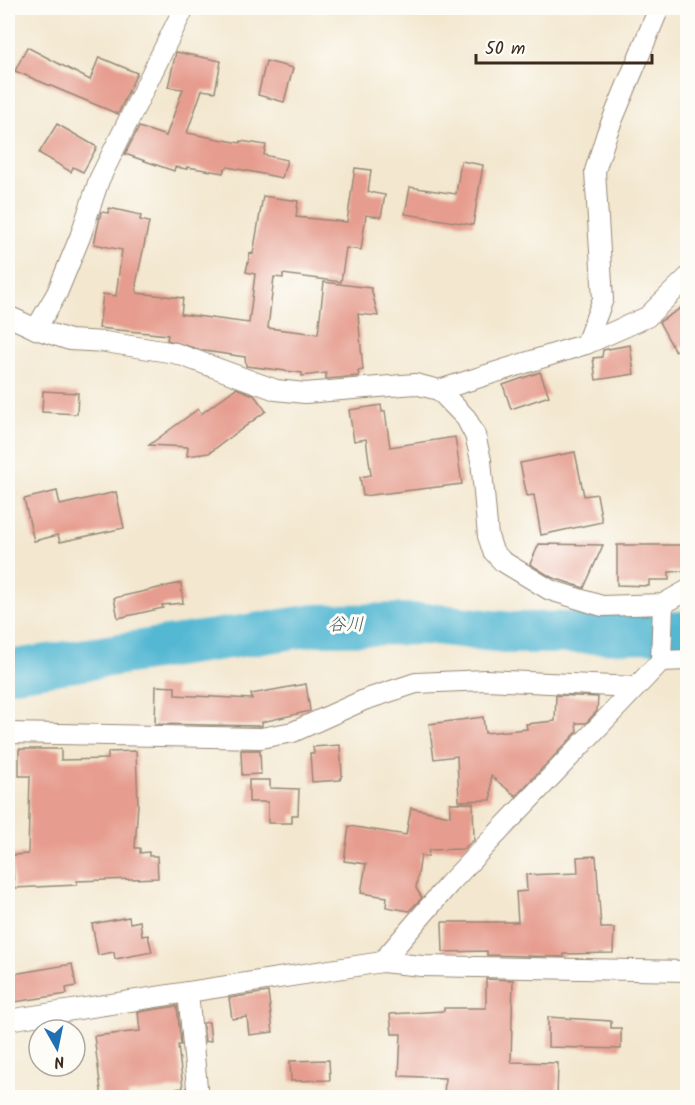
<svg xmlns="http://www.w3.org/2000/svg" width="695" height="1105" font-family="Kalam,'Klee One',sans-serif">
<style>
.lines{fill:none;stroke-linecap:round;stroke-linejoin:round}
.river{stroke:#54b8d3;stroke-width:42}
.building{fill:#e69c8e}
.minor-casing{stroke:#978876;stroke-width:22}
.minor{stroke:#fff;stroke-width:20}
.labels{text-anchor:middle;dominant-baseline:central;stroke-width:6;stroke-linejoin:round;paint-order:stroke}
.water-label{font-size:18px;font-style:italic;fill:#445c5d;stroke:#fdfcf7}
</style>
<rect width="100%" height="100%" fill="#fdfcf7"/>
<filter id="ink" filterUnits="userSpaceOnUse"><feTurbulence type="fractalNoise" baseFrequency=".0167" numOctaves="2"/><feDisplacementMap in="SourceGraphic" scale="12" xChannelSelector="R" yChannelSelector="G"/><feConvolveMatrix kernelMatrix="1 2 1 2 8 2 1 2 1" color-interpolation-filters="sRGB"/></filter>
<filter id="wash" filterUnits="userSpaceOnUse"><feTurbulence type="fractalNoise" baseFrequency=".008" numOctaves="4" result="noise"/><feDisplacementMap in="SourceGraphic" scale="24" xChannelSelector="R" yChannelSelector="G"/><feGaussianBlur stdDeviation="1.35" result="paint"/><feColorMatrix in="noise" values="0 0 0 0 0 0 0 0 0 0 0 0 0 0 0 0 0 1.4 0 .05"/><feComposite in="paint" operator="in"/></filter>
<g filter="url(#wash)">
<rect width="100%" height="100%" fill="#f3e7cf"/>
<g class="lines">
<!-- river -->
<polyline class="river" points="8,671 315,625 433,624 512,633 688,632"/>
</g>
<g id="blocks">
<!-- building -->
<g class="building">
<polygon points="27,47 90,80 99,57 137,73 118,114 15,71"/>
<polygon points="176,52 221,61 215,92 202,90 187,133 240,143 241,141 266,145 264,155 287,160 282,178 228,167 225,168 223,173 187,167 187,169 175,167 174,171 125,154 139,127 166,136 183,89 168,87"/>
<polygon points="266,61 293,68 284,102 258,95"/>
<polygon points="57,124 97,147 83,172 73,167 71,172 39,153"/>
<polygon points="461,161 483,165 473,225 405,214 410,187 456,194"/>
<polygon points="355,168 371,170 368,192 385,195 381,217 366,215 361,250 346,248 341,282 283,274 283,278 274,277 268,328 318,334 324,282 371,288 378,316 358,314 363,370 358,371 359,376 326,379 326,373 302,376 302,373 246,366 245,357 205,351 167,340 168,335 99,328 103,294 116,296 122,250 94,244 101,212 108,213 109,208 141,215 140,220 149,222 136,284 137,293 183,298 181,314 249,323 255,274 246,272 250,253 253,254 263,196 298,201 296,217 347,222"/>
<polygon points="687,304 687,344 675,351 659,322"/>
<polygon points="630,345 634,374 596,380 593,358 602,357 603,350"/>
<polygon points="540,372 549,396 511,409 503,385"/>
<polygon points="236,388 254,395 266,411 209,453 187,456 188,447 149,445 198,409 201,414"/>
<polygon points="43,391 78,393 77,414 42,412"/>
<polygon points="381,405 382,412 385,411 390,447 455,437 462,484 363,496 360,477 371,475 366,439 354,441 349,410"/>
<polygon points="575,452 584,496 597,494 602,522 541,535 534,495 527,496 520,463"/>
<polygon points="57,491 60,505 116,492 124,528 60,542 58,535 34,541 24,499"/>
<polygon points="539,544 603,545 584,588 551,577 530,564"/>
<polygon points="617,545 687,545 687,571 669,572 669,580 649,580 649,586 617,585"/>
<polygon points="181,583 183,603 162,605 163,608 118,618 114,598"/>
<polygon points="306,684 310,711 262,722 262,726 155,724 156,686 175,687 175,695 252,699 251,694"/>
<polygon points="556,695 598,697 597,711 586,723 576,723 577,732 516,796 491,776 491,800 459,801 457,756 434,759 429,724 483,717 485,733 527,729 526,724 555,721"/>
<polygon points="340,745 342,775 340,780 312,782 310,753 314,753 313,747"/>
<polygon points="19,749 61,749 61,760 108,759 108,752 136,751 138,804 135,848 140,848 140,853 149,852 149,856 157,856 158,878 77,881 77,885 14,888 12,855 28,854 30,776 19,776"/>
<polygon points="241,750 260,750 261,774 242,775"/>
<polygon points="249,780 270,780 270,788 299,789 298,815 292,815 292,823 268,823 268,802 249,802"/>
<polygon points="450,803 473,803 474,840 463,849 429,850 428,857 421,855 416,888 422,898 409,911 386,907 387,897 361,893 366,864 344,861 349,826 406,835 411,808 450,816"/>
<polygon points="596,856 601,928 614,928 613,953 564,954 564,957 487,955 487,951 443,952 442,922 518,922 516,892 527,891 526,875 578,873 577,857"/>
<polygon points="129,917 130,923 140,921 142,936 148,935 152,952 115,959 114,952 98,955 92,924"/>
<polygon points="72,964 76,986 66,988 67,994 8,1003 8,975"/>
<polygon points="486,979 513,980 511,1062 558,1063 557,1098 444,1098 445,1078 399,1076 401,1034 392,1034 390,1014 444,1011 444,1008 486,1008"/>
<polygon points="268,992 273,1032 249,1035 247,1017 232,1019 229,998"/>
<polygon points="177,1006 181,1045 178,1045 183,1088 128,1094 128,1098 102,1098 94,1036 140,1031 138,1012"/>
<polygon points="548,1017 611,1021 611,1028 621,1028 621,1049 548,1047"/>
<polygon points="209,1022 211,1041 205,1042 203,1023"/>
<polygon points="329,1060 330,1080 291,1081 290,1061"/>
</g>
</g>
</g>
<g filter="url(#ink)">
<use href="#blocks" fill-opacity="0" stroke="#978876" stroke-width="1.5"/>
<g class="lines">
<!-- minor casing -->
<g class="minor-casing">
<g id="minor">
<polyline points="8,316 36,329 70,340 105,342 175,353 276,390 305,393 415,384 439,390 586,344 647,317 688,277"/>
<polyline points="36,329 57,293 80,237 99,180 184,8"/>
<polyline points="586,344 603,299 595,171 607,133 659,8"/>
<polyline points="439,390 466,418 475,435 481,460 488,536 493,551 502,561 550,590 602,606 663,604 688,590"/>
<polyline points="661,661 663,604"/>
<polyline points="8,733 261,738 293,732 364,700 416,683 486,680 634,687"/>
<polyline points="382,962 449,884 661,661 688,660"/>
<polyline points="188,992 198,1098"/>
<polyline points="8,1020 382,962 422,966 688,971"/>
</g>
</g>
<!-- minor -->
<use href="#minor" class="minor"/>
</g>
</g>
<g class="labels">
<!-- water labels -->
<g class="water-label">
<text x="346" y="625">谷川</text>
</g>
</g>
<!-- margin -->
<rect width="695" height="1105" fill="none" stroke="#fdfcf7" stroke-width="30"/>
<!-- north arrow -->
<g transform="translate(57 1048) rotate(171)"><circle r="28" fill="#fdfcf7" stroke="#afa8a0" stroke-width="1.5"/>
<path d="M0-4.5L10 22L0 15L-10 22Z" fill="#1f6fb2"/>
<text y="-9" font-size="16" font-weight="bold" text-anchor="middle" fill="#3b2a1e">N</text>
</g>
<!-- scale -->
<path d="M476 54v9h176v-9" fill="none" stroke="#3b2a1e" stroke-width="3"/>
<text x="485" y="54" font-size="18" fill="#3b2a1e" stroke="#fdfcf7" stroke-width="4.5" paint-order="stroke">50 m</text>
</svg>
